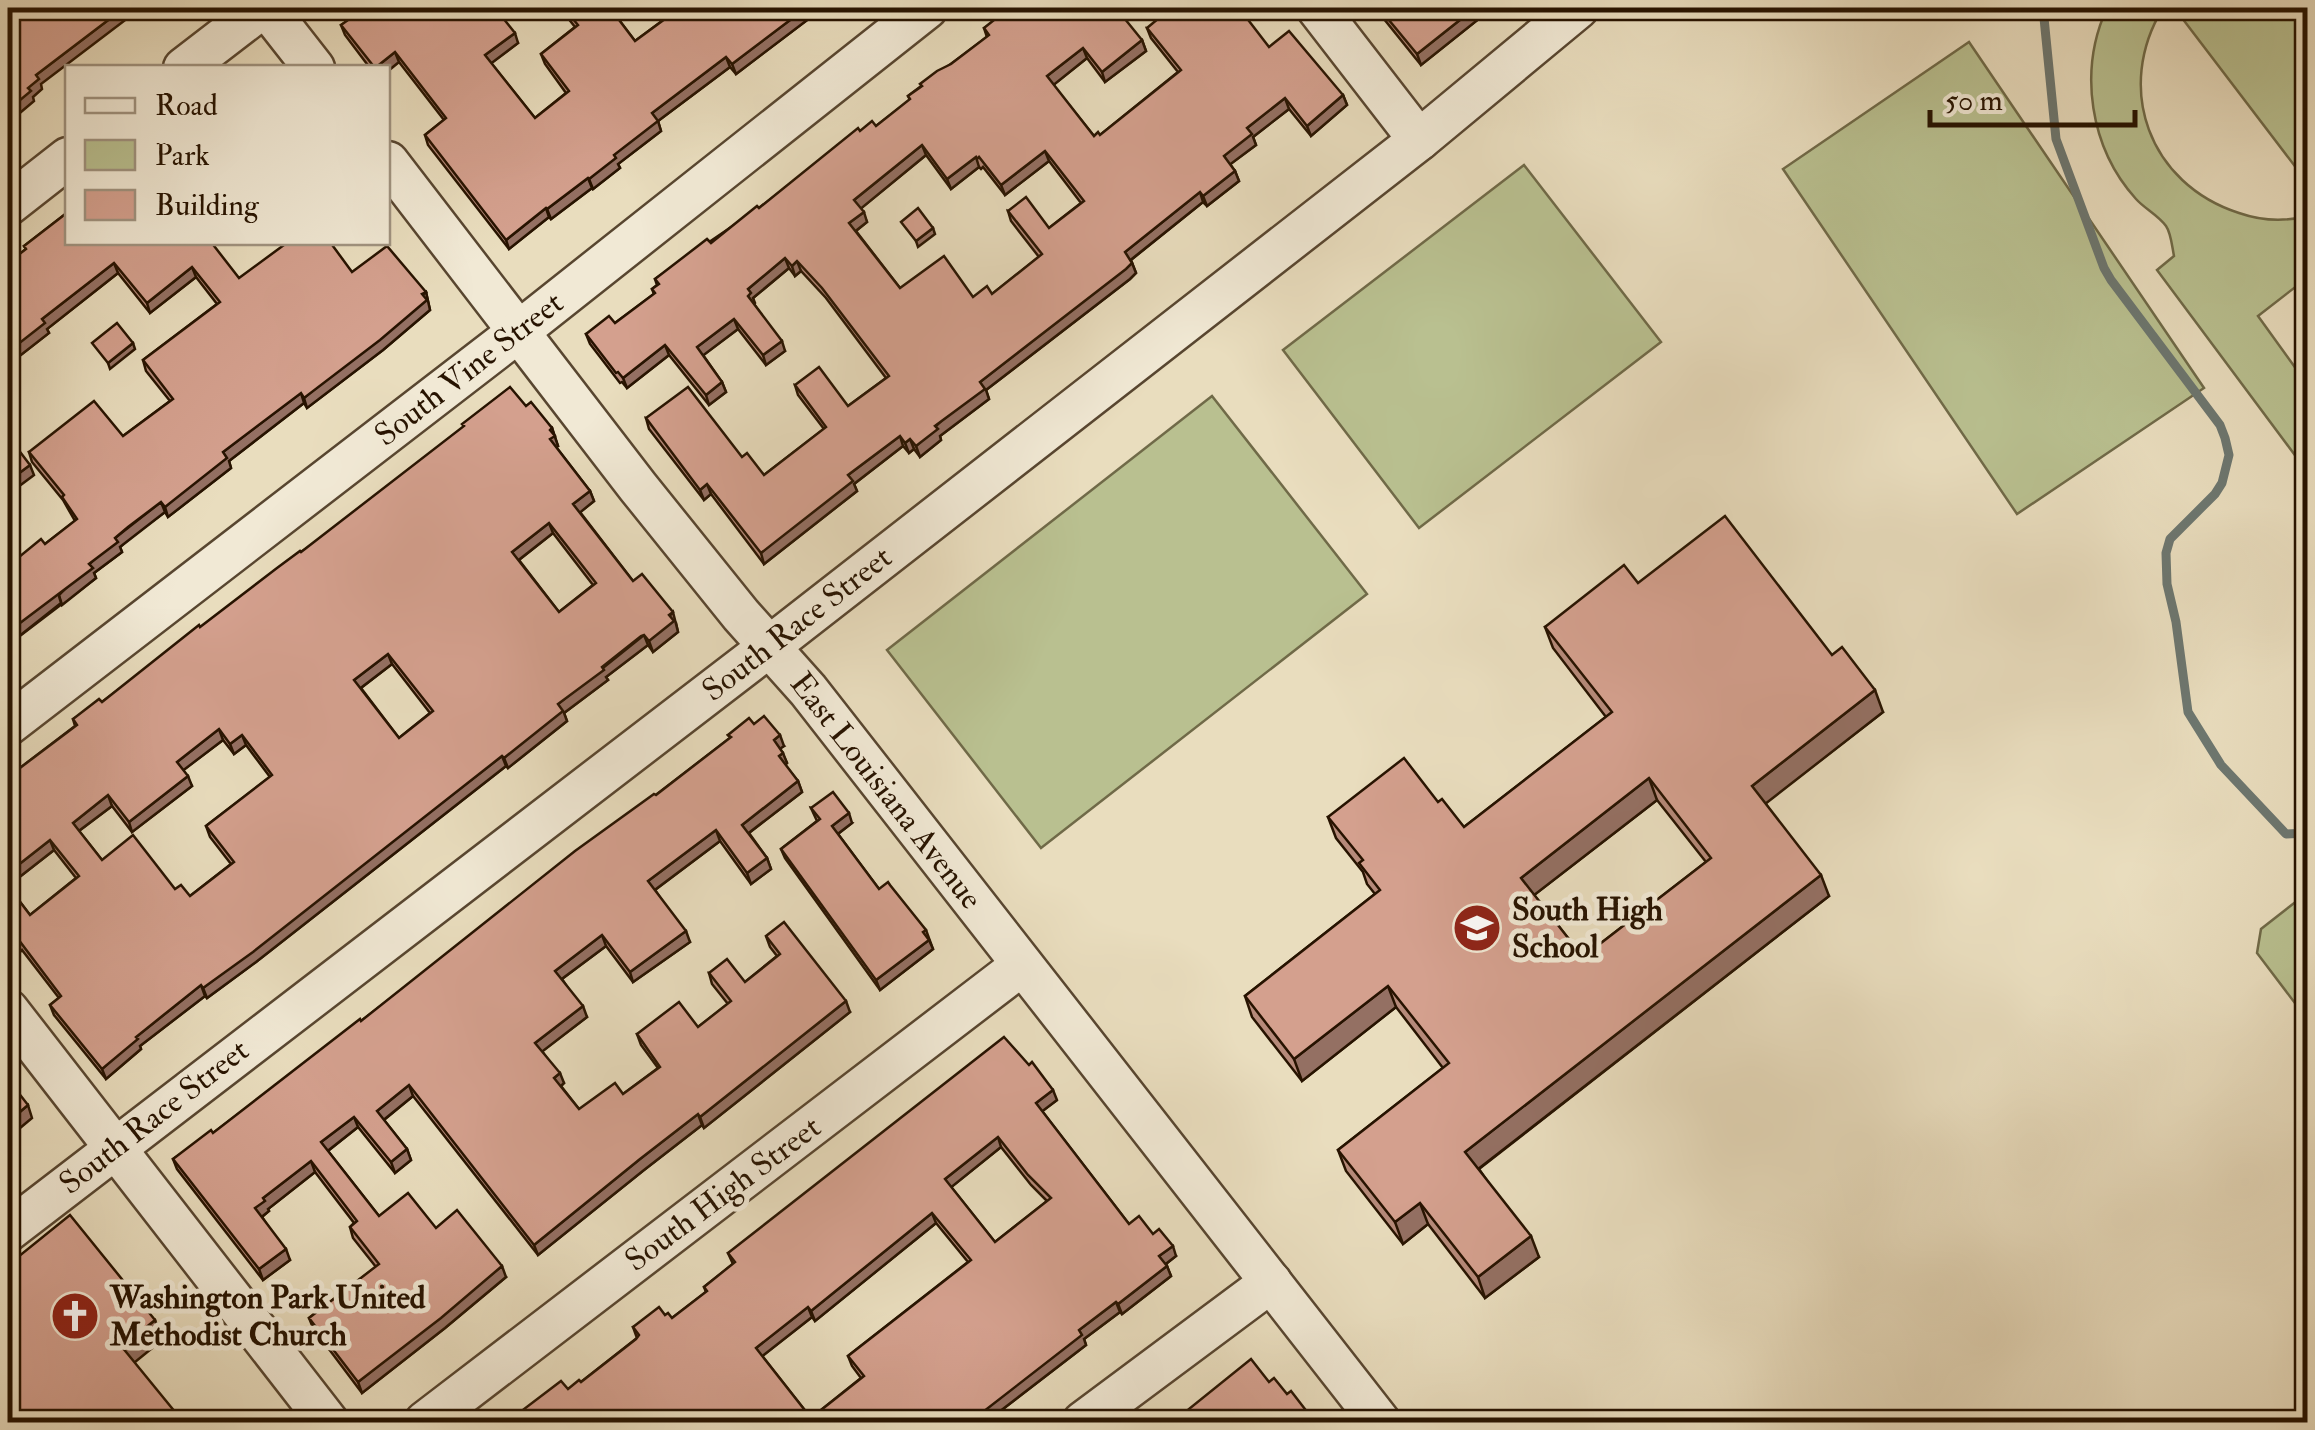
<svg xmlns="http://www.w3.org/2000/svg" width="2315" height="1430" font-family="'IM FELL Double Pica',serif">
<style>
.green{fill:#b9c090;stroke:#706a48;stroke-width:2.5}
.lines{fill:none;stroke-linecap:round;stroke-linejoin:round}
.stream{stroke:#6d7770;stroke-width:9}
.minor-casing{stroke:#584630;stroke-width:45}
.minor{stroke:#f1e9d5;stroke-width:40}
.wall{fill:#b68a7a;stroke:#271300;stroke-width:2.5;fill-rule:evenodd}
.shaded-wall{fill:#947063;stroke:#271300;stroke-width:2.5}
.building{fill:#d4a08e;stroke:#271300;stroke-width:2.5;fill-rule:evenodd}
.labels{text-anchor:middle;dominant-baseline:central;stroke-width:10;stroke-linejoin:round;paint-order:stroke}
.street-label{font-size:32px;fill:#271300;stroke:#f1e9d5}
.poi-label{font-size:32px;font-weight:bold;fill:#271300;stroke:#f1e9d5;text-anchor:start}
</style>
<rect width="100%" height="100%" fill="#e9ddbe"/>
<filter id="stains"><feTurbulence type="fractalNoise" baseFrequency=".002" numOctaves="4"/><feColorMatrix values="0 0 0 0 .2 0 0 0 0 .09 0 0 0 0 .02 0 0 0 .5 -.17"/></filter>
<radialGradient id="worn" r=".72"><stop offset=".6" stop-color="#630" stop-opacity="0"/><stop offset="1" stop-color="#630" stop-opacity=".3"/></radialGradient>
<!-- green -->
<g class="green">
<path d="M2107,8H2163C2114,88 2149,184 2239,213C2262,221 2284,222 2307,216V278L2258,316L2307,384V462L2303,466L2157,270L2174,256C2172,246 2171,233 2166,226C2158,215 2145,209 2136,199C2090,148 2078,71 2107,8Z"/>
<polygon points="2195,8 2307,8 2307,182 2182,18"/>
<polygon points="1969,42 2204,388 2017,514 1783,169"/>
<polygon points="1524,165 1661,342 1419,528 1283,350"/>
<polygon points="1212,396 1367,594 1041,848 887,650"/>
<polygon points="2307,893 2307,1019 2257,953 2261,929"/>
</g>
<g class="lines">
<!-- stream -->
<polyline class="stream" points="2043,8 2056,139 2104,268 2111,280 2220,425 2225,438 2229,455 2222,483 2215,494 2170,539 2166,553 2167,584 2176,622 2188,712 2221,765 2286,834 2308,833"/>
<!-- minor casing -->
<g class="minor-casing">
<g id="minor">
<polyline points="267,8 314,68"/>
<polyline points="1317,8 1419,140"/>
<polyline points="184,68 262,8"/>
<polyline points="388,162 638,487 741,615 808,690 1380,1422"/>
<polyline points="8,205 68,158"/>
<polyline points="8,725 518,332 927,8"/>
<polyline points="8,1010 328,1422"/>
<polyline points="8,1231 770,646 1419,140 1578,8"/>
<polyline points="425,1422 1022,965"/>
<polyline points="1083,1422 1271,1282"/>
</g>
</g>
<!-- minor -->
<use href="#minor" class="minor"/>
</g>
<!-- wall -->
<g class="wall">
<polygon points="560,8 610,8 635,41 670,15 663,8 823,8 736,74 730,67 658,121 661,131 618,164 620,168 593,189 592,188 551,219 549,217 509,249 428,145 425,135 444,120 399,62 388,68 370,68 345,35 341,25 346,22 343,14 500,14 518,43 491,63 535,118 566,93 545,64 541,54 575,27"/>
<polygon points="1377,8 1488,8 1490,10 1421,65 1380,14"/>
<path d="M1007,15L1030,18L1038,17L1142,40L1146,51L1105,82L1087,58L1053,85L1094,136L1100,135L1178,72L1151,38L1147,28L1269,47L1343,95L1347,105L1311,136L1289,109L1253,137L1256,145L1230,164L1235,171L1239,181L1207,206L1203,202L1131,260L1136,273L1130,279L986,390L989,399L940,436L941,440L920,457L914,449L909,453L903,446L854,484L857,491L764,564L711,494L704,500L649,429L646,418L742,457L764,475L824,429L798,395L795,385L848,406L886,378L826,298L801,271L795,276L789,268L753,298L754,304L785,351L766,365L738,329L703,355L722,382L726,392L709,405L669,355L627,388L622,382L620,383L590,344L586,334L615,323L654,294L652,289L657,285L655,279L759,208L860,131L876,126L910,100L908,96L987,37L984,28ZM926,155L951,189L979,167L981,169L983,167L1005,195L1049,161L1081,203L1049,228L1008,211L1011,221L1039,257L992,294L973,297L900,288L856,231L867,222L861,208Z"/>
<polygon points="68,212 239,278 352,272 426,292 430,310 383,350 307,408 304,403 229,461 231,468 168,517 165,512 131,537 120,547 122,552 94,573 96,578 8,645 8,566 45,544 75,521 63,500 32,462 29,452 123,436 170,401 146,371 143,360 217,304 196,277 150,313 118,273 47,329 49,333 8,365 8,263 26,249 24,246"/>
<path d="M526,406L552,428L558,446L556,447L590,491L594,501L580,512L633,581L676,623L678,632L653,652L648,645L645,647L606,677L608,680L564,713L567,721L508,768L506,766L256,962L207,998L205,996L140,1046L141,1049L106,1079L54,1015L50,1005L59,998L22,950L20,952L8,935V777L75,726L73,719L102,702L301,552ZM553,533L593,585L559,612L519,560ZM392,664L430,713L399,738L361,688ZM223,740L234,754L246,745L270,777L206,826L210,837L231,864L190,896L102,860L79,831L112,806L132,832L192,786L183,770ZM54,850L76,878L30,915L8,886Z"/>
<path d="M1638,583L1832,655L1883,712L1765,803L1829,896L1479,1169L1539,1257L1485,1298L1428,1224L1403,1244L1346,1171L1338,1150L1443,1068L1396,1007L1302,1081L1252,1017L1245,996L1375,894L1367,884L1363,872L1336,838L1328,817L1438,802L1464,827L1606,717L1553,648L1545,627ZM1657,800L1706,862L1583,957L1534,895Z"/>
<polygon points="754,724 784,746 780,748 787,763 785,765 798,781 802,792 749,833 767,858 771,869 751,884 720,841 655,890 690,942 633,982 606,946 562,979 587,1017 542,1051 564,1083 561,1086 579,1109 623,1094 658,1068 641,1045 637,1034 698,1027 728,1004 712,984 709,973 745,982 777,956 770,947 766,936 850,1012 704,1128 702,1125 644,1170 538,1255 413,1096 384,1120 407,1149 411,1160 395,1173 358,1127 328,1151 379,1216 436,1228 506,1277 445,1328 362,1393 313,1328 309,1318 376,1267 353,1238 350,1227 354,1223 315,1172 268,1209 269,1211 262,1217 290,1260 263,1280 177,1169 173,1159 213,1133 361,1021 730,738 728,735"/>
<polygon points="811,808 852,823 838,834 879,889 926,930 933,949 880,990 785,858 781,849 817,821"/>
<path d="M1057,1100L1042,1111L1129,1224L1153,1234L1176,1256L1166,1264L1171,1276L1122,1314L1120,1312L1084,1339L1086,1345L986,1422H507L581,1382L637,1338L633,1327L665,1315L672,1318L706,1292L704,1287L733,1264L728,1253ZM1001,1147L1031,1185L1047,1201L995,1242L951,1187ZM936,1223L968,1262L848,1356L852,1366L861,1378L811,1418L762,1356L812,1317L815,1321Z"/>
</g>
<!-- shaded-wall -->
<g class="shaded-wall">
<polygon points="124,8 141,8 41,84 42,89 33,97 34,101 8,123 8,110 28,88 36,75"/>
<polygon points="494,8 509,8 498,16"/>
<polygon points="806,8 823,8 736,74 732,64"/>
<polygon points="1475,8 1488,8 1490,10 1421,65 1417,54"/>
<polygon points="515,33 518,43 489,65 485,55"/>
<polygon points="1142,40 1146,51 1105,82 1102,72"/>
<polygon points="1083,48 1087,58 1051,87 1047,76"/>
<polygon points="395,52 399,62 388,71 388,68 375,68"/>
<polygon points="726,57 730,67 658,121 661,131 618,164 620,168 593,189 589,179 614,155 652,113"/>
<polygon points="1343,95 1347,105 1311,136 1307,126"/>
<polygon points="1285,98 1289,109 1253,137 1256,145 1228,166 1224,156 1247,128"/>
<polygon points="922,145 926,155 858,211 854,200"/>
<polygon points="1045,151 1049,161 1005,195 1001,185"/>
<polygon points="976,157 979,167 951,189 947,179"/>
<polygon points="1235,171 1239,181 1207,206 1203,196"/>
<polygon points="588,178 592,188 551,219 547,209"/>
<polygon points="1200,192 1203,202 1128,262 1125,252"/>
<polygon points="546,208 549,217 509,249 506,240"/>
<polygon points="864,212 867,222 853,233 849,223"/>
<polygon points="933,228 935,234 918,247 916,241"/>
<polygon points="785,258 789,268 753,298 755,303 752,306 748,296 748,289"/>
<polygon points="797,261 801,271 795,276 792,266"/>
<polygon points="114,263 118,273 47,329 49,333 8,365 8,352 42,319"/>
<polygon points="1132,263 1136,273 1130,279 986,390 989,399 940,436 941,440 920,457 916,446 980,382"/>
<polygon points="192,267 196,277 150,313 147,303"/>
<polygon points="426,292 430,310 383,350 307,408 304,398"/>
<polygon points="734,319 738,329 701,357 697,347"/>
<polygon points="782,341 785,351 766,365 763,355"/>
<polygon points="133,343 135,349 110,369 108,363"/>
<polygon points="665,345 669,355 627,388 623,378"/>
<polygon points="722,382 726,392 709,405 706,395"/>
<polygon points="12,385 15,395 8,401 8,388"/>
<polygon points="301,393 304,403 229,461 231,468 168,517 165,507 223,452"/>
<polygon points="552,428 558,446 554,449 550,439 550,430"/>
<polygon points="900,436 903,446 854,484 857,491 764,564 761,553 848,475"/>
<polygon points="910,439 914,449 909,453 905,443"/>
<polygon points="30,465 34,475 14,490 10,480"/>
<polygon points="707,484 711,494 704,500 700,490"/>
<polygon points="590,491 594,501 577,515 573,504"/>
<polygon points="161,502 165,512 120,547 122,552 94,573 96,578 62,605 59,595 115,538"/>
<polygon points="549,523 553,533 516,562 512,552"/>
<polygon points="58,593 61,603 8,645 8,632"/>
<polygon points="673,612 678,632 653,652 649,641"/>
<polygon points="644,635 648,645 606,677 608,680 564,713 567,721 508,768 504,758 558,704"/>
<polygon points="388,654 392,664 358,690 354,680"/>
<polygon points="1875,690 1883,712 1760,808 1752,786"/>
<polygon points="219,729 223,740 181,772 177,762"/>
<polygon points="242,735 246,745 234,754 230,744"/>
<polygon points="780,735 784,746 777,751 774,740"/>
<polygon points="783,753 787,763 783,767 779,756"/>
<polygon points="502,756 506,766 256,962 207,998 203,988"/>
<polygon points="188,776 192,786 132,832 129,822"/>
<polygon points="1649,778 1657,800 1529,899 1521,878"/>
<polygon points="798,781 802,792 746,835 742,825"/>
<polygon points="108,795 112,806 76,833 73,823"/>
<polygon points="849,813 852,823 835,836 832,826"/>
<polygon points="716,830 720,841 652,892 648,881"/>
<polygon points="50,840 54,850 8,886 8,873"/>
<polygon points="767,858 771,869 751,884 747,873"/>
<polygon points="1821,875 1829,896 1473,1173 1465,1152"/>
<polygon points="686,931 690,942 633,982 630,972"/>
<polygon points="602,935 606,946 559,981 555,971"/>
<polygon points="929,940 933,949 880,990 876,980"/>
<polygon points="201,985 205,996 140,1046 141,1049 106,1079 102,1069 136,1037"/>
<polygon points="1388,986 1396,1007 1302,1081 1294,1059"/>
<polygon points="846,1001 850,1012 704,1128 700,1117"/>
<polygon points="583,1006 587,1017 539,1054 535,1043"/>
<polygon points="560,1073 564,1083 558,1089 554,1078"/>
<polygon points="409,1085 413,1096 381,1122 377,1111"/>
<polygon points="1053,1090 1057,1100 1040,1113 1036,1103"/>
<polygon points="28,1105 32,1118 8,1138 8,1122"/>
<polygon points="698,1114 702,1125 644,1170 538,1255 534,1245 640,1159"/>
<polygon points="354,1117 358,1127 325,1153 321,1142"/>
<polygon points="998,1137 1001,1147 949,1189 945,1179"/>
<polygon points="407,1149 411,1160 395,1173 391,1162"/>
<polygon points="311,1161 315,1172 268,1209 269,1211 259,1219 255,1208 263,1198"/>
<polygon points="1420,1203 1428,1224 1403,1244 1395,1222"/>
<polygon points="932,1213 936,1223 815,1321 811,1311"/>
<polygon points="1531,1236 1539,1257 1485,1298 1478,1277"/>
<polygon points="1173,1246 1176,1256 1163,1266 1159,1256"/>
<polygon points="286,1249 290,1260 263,1280 259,1269"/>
<polygon points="502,1266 506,1277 445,1328 362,1393 358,1382"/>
<polygon points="1167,1266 1171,1276 1122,1314 1118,1304"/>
<polygon points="1116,1302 1120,1312 1084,1339 1086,1345 986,1422 970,1422 1079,1330"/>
<polygon points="808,1307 812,1317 760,1358 756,1348"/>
<polygon points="155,1320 162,1340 129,1367 122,1347"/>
<polygon points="1308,1413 1312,1422 1296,1422"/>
</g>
<!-- building -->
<g class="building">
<polygon points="25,8 124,8 36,75 39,79 28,88 31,91 8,110 8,21"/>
<polygon points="352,8 495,8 515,33 485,55 535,118 569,91 541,54 578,25 564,8 610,8 635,41 673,13 668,8 806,8 732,64 726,57 652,113 658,121 614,155 616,158 589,179 588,178 547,209 546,208 506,240 425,135 446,118 395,52 375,68 341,25 348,20 343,14"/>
<path d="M1017,8H1021L1030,18L1035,14L1038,17L1050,8H1116L1142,40L1102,72L1083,48L1047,76L1094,136L1098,132L1100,135L1181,70L1147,28L1171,8H1239L1269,47L1289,31L1343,95L1307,126L1285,98L1247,128L1252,134L1224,156L1235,171L1203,196L1200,192L1125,252L1132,263L1126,269L980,382L985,389L935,426L938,429L916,446L910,439L905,443L900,436L848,475L853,481L761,553L707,484L700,490L646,418L688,387L742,457L747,453L764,475L826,427L795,385L819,367L848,406L889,376L822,288L797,261L792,266L785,258L748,289L751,293L748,296L782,341L763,355L734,319L697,347L722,382L706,395L665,345L623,378L618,372L616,373L586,334L609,316L615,323L655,293L652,289L659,284L655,279L707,239L711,243L757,206L759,208L858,128L860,131L872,121L876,126L910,99L908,96L922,86L920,84L937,71L951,64L989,35L984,28L1004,12L1007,15ZM922,145L947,179L976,157L977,159L979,157L1001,185L1045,151L1084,201L1049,228L1026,197L1008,211L1042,254L992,294L987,286L973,297L944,256L900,288L849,223L864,212L854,200Z"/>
<polygon points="1379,8 1475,8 1417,54"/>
<polygon points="918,208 933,228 916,241 901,222"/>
<polygon points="68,212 68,242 211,242 239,278 288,242 330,242 352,272 387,246 426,292 422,294 427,300 380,340 304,398 301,393 223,452 227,458 165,507 161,502 128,527 115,538 118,542 89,564 93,568 8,632 8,566 41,539 45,544 77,519 62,497 64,495 29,452 94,401 123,436 173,399 143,360 220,302 192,267 147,303 114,263 42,319 45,323 8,352 8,263 26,249 24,246"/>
<polygon points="117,323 133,343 108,363 92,343"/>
<path d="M510,387L526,406L531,402L552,428L550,430L555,436L550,439L590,491L573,504L633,581L642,574L673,612L669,615L674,621L649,641L644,635L641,636L602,667L604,670L558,704L563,711L504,758L502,756L253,952L203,988L201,985L136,1037L138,1039L102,1069L50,1005L61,996L18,939L16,941L8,930V886L30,915L79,876L50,840L8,873V777L77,725L73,719L99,699L102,702L199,625L200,627L277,568L300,551L301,552L464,426L462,424ZM549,523L596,583L559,612L512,552ZM388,654L433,711L399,738L354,680ZM219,729L230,744L242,735L272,775L206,826L234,862L190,896L181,885L175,889L133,835L102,860L73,823L108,795L129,822L188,776L177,762Z"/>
<polygon points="8,436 30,465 10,480 8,477"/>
<path d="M1725,516L1832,655L1842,647L1875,690L1752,786L1821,875L1465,1152L1531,1236L1478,1277L1420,1203L1395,1222L1338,1150L1449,1063L1388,986L1294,1059L1245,996L1380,890L1359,863L1363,860L1328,817L1404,758L1438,802L1442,799L1464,827L1612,712L1545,627L1624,565L1638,583ZM1649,778L1711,858L1583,957L1521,878Z"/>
<polygon points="764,716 780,735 774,740 783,753 779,756 798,781 742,825 767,858 747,873 716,830 648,881 686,931 630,972 602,935 555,971 583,1006 535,1043 560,1073 554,1078 579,1109 615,1083 623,1094 660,1067 637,1034 679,1002 698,1027 731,1001 709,973 727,959 745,982 780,954 766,936 784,922 846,1001 700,1117 698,1114 640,1159 534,1245 409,1085 377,1111 407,1149 391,1162 354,1117 321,1142 379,1216 408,1193 436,1228 457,1210 502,1266 441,1318 358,1382 309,1318 379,1264 350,1227 357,1221 311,1161 263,1198 265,1201 255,1208 286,1249 259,1269 173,1159 211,1130 213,1133 360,1019 361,1021 575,851 654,794 656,795 731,737 728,735 749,718 754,724"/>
<polygon points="833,792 849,813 832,826 879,889 888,882 890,885 926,930 923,932 929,940 876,980 781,849 820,819 811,808"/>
<path d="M1004,1037L1029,1065L1032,1062L1053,1090L1036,1103L1129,1224L1139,1216L1153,1234L1159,1229L1173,1246L1159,1256L1167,1266L1118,1304L1116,1302L1079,1330L1082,1335L970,1422H507L561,1381L568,1389L579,1380L581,1382L636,1339L639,1335L633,1327L659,1307L665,1315L668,1313L672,1318L707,1291L704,1287L735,1262L728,1253ZM998,1137L1028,1175L1051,1198L995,1242L945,1179ZM932,1213L971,1260L848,1356L864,1376L811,1418L756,1348L808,1307L811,1311Z"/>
<polygon points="14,1087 28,1105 8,1122 8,1092"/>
<polygon points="70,1215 155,1320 122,1347 180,1418 174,1422 8,1422 8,1265"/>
<polygon points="1251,1359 1269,1382 1274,1378 1287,1394 1291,1391 1308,1413 1296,1422 1175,1422 1174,1421"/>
</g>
<!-- icons -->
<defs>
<g id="school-disc" transform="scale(2.5)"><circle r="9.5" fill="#8f2418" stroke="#f1e9d5"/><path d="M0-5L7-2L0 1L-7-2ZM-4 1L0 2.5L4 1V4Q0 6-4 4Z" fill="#fff"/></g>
<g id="church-disc" transform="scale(2.5)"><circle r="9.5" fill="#8f2418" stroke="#f1e9d5"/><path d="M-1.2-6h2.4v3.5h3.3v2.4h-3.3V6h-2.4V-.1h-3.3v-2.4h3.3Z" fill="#fff"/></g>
</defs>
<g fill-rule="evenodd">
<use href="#school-disc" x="1477" y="928"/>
<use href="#church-disc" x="75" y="1316"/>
</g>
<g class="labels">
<!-- street labels -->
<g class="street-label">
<text transform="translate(469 369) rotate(-38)">South Vine Street</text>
<text transform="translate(797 624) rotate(-38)">South Race Street</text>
<text transform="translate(886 791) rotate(52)">East Louisiana Avenue</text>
<text transform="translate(154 1117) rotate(-38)">South Race Street</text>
<text transform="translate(723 1194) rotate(-37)">South High Street</text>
</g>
<!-- poi labels -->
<g class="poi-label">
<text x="1512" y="910">South High<tspan x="1512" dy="37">School</tspan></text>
<text x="110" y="1298">Washington Park United<tspan x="110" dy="37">Methodist Church</tspan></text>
</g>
</g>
<!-- margin -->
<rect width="2315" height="1430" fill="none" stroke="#e9ddbe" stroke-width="40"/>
<rect x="10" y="10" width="2295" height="1410" fill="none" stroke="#271300" stroke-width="5"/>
<rect x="20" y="20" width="2275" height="1390" fill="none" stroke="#271300" stroke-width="2.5"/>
<!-- legend -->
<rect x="65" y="65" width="325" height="180" fill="#f1e9d5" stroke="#a09380" stroke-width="2.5"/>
<rect x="85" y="98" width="50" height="15" fill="#f1e9d5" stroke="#a09380" stroke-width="2.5"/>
<text x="155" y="115" font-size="30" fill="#271300">Road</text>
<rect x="85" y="140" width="50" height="30" fill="#b9c090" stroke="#a09380" stroke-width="2.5"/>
<text x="155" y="165" font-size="30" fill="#271300">Park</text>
<rect x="85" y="190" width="50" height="30" fill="#d4a08e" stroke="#a09380" stroke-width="2.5"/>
<text x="155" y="215" font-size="30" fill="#271300">Building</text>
<!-- scale -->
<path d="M1930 110v15h205v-15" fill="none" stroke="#271300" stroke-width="5"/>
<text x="1945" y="110" font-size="30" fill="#271300" stroke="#f1e9d5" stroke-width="8" paint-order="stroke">50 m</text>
<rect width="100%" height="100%" filter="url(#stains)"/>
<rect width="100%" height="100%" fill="url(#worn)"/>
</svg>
